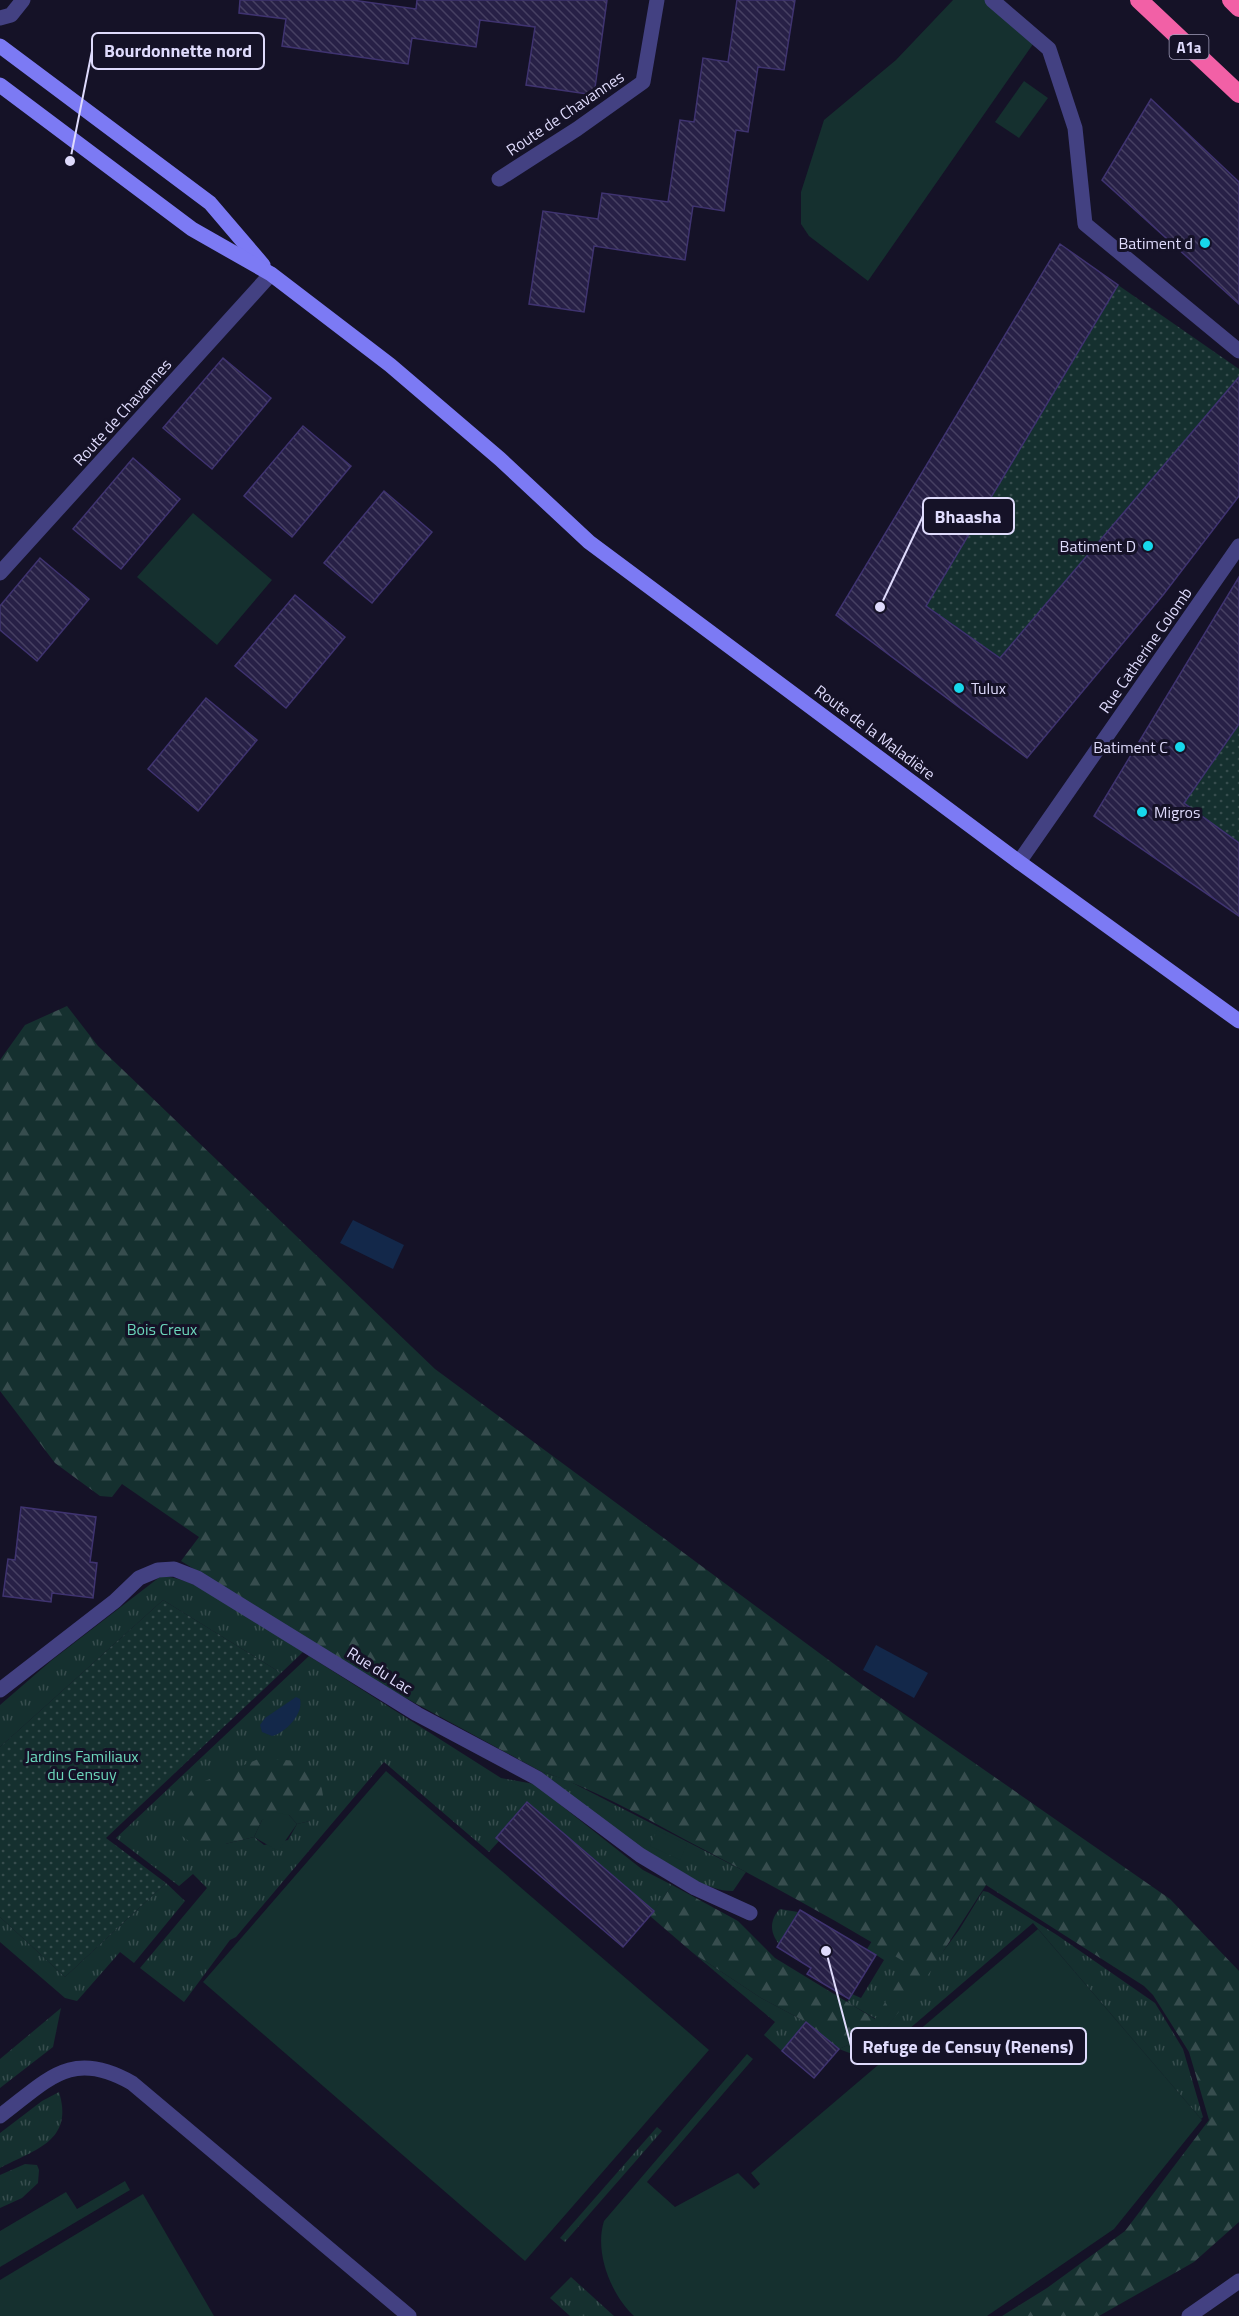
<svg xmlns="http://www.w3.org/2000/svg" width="1239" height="2316" font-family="'Titillium Web',sans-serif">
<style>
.grass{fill:url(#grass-tufts);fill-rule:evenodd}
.forest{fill:url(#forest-firs)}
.park{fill:#15302f}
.garden{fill:url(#garden-dots)}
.water{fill:#13284a}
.building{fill:url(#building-back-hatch);stroke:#3f3370;stroke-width:1.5}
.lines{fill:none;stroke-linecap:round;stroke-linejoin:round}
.pedestrian{stroke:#434182;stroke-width:15}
.minor{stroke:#434182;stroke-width:15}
.secondary{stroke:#7c7af4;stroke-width:15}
.motorway{stroke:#f260a6;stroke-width:18}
.poi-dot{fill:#17d8ec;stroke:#151227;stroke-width:2}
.labels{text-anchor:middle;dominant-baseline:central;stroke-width:6;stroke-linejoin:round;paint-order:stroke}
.shield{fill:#151227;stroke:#a29fbc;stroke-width:1.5}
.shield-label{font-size:15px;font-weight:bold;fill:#dfdbfc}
.street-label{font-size:16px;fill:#dfdbfc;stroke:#151227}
.poi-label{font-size:16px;fill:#dfdbfc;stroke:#151227;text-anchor:end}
.park-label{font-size:16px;fill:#6cd7bc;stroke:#151227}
.leader{fill:none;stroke:#dfdbfc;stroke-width:2}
.callout-dot{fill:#dfdbfc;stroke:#151227;stroke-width:2}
.callout{fill:#151227;stroke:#dfdbfc;stroke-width:2}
.callout-label{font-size:18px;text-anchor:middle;font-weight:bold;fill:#dfdbfc}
</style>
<defs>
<pattern id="grass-tufts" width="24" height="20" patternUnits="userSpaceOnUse" patternTransform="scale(1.5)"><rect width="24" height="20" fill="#15302f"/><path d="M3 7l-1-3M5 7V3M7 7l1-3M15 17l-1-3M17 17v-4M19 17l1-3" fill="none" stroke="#374d4e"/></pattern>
<pattern id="forest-firs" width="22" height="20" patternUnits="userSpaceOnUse" patternTransform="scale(1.5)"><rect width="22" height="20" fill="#15302f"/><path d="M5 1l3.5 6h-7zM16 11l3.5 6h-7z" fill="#374d4e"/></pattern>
<pattern id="garden-dots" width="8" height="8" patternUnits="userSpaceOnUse" patternTransform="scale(1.5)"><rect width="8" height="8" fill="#15302f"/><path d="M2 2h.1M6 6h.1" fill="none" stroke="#374d4e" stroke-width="1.8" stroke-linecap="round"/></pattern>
<pattern id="building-back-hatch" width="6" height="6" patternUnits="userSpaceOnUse" patternTransform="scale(1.5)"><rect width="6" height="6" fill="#272046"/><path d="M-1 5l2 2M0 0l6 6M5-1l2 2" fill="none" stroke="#464062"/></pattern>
</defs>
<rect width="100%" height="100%" fill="#151227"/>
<!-- grass -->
<g class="grass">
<path d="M161,1576C201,1577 268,1630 303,1652L281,1673L163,1600L0,1747V1705L52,1660Z"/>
<path d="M309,1656L501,1778L534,1784L643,1870L672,1885L654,1911L527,1802L496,1838L499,1841L489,1852L384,1762L236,1937L230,1940L184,2002L140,1968L207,1888L193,1874L179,1886L116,1838ZM319,1773L310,1821L297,1824L288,1840L264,1845L254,1837L225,1844Z"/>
<path d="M540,1771L567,1780L746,1872L733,1891C687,1893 579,1800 540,1771Z"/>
<polygon points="166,1883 185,1901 134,1963 120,1952 77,2001 65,1998 0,1942 0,1917 65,1977"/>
<polygon points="983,1891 988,1892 1057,1935 1155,2003 1183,2049 1203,2117 1201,2119 1033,1923 881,2053 863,2058 839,2049 886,2028 959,1930"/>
<path d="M780,1909L798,1912L779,1944C770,1933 769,1920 780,1909Z"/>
<polygon points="872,1941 909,1964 876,2019 847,2002 852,1994 861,1998 884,1960 867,1949"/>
<polygon points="693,1953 761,1998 806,2022 782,2051 764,2035 775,2022"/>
<polygon points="61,2008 53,2047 0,2088 0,2059"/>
<path d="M59,2092C74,2141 36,2149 0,2168V2133L42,2101Z"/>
<polygon points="657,2127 662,2131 565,2242 560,2238"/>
<polygon points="25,2164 37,2165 39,2170 38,2183 22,2198 0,2208 0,2175"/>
<polygon points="571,2277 614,2316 570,2316 550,2298"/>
</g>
<!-- forest -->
<g class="forest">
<path d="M67,1006L98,1046L435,1369L868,1689L1170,1899L1239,1971V2222L1194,2262L1099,2316H1002L1047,2288L1125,2231L1209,2120L1189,2052L1153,1995L1144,1986L986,1885L928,1975L886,2028L839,2049L806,2022L761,1998L693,1953L650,1916L672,1885L738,1921L775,1958L875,2019L908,1964C841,1923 771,1885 701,1848C648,1820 596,1789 540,1771L391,1690L181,1561L199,1537L122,1484L112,1497L100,1496L55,1463L0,1391V1060L25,1025Z"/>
<polygon points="261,1758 297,1761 319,1773 324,1801 310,1821 297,1824 289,1815 262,1820 254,1837 225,1844 196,1846 179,1834 178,1810 195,1785"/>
</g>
<!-- park -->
<g class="park">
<polygon points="953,0 996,0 1040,34 868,281 809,236 801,224 801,192 824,120 896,60"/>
<polygon points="1024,81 1048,98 1019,138 995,122"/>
<polygon points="193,513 272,580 217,645 137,577"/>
<polygon points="386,1771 709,2050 525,2261 203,1982"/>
<polygon points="271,1812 289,1815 297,1824 278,1851 254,1837 262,1820"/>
<polygon points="657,1830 687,1844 680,1860 650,1846"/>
<path d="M1038,1929L1202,2120L1114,2229L987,2316H634C611,2295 594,2252 604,2221L747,2054L753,2059L647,2182L675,2207L738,2173L754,2189L760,2184L751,2173Z"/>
<polygon points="125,2181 130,2190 0,2267 0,2231 66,2192 77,2209"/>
<polygon points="143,2194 214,2316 0,2316 0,2280"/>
</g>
<!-- garden -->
<g class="garden">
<polygon points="1118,285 1239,369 1239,377 1000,658 926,606"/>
<polygon points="1239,724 1239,843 1184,803"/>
<polygon points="163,1600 281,1673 106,1838 166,1883 65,1977 0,1917 0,1747"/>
</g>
<!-- water -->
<g class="water">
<polygon points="353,1220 404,1245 393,1269 340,1243"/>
<polygon points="876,1645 928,1673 914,1698 863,1670"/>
<path d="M296,1697L300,1699C304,1714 285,1733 272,1736L262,1732L260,1725L265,1718Z"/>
</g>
<!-- building -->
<g class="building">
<polygon points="240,0 352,0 416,9 417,0 607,0 594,95 526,85 535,27 480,20 476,47 412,38 408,64 282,46 286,19 239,13"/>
<polygon points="737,0 795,0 784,70 758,67 748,132 736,130 724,211 693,206 685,260 594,246 584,312 529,304 543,211 598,219 602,193 668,202 680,120 694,122 703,58 728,62"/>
<polygon points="1151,99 1239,182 1239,304 1102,180"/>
<polygon points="1060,244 1118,285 926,606 1000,658 1239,377 1239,496 1163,595 1027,758 836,615"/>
<polygon points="223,358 271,398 212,469 163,428"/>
<polygon points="303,426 351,466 292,537 244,496"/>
<polygon points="133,458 180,499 121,569 73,529"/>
<polygon points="384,491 432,532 372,603 324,563"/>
<polygon points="40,558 89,599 37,661 0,630 0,606"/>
<polygon points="1239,577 1239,724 1184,803 1239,843 1239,916 1094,816"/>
<polygon points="295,595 345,637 286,708 235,666"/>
<polygon points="206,698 257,740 198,811 148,769"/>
<polygon points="21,1507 96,1517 90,1562 97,1563 93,1598 52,1593 51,1602 3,1596 8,1559 15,1560"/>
<polygon points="527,1802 654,1911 623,1947 496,1838"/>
<polygon points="800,1910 876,1955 849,1999 807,1974 811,1968 777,1947"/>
<polygon points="806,2022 839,2049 814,2078 782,2051"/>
</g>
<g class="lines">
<!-- pedestrian -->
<g class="pedestrian">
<polyline points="992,0 1049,49 1075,128 1085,224 1239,351"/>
<polyline points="499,179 577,129 643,82 657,0"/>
<polyline points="1019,862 1239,546"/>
</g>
<!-- minor -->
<g class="minor">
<polyline points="0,18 11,15 23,0"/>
<polyline points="0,573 271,274"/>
<polyline points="0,1690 115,1601 139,1578 158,1570 174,1569 197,1578 417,1714 537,1778 640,1855 695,1888 750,1913"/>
<path d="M0,2116C48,2080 71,2048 132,2083L409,2316"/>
<polyline points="1189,2316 1239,2281"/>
</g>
<!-- secondary -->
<g class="secondary">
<polyline points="0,46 210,203 263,265"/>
<polyline points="0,85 192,229 271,274 390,365 500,459 589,542 1019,862 1239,1021"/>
</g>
<!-- motorway -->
<g class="motorway">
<polyline points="1139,0 1239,94"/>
<polyline points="1231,0 1239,8"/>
</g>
</g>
<!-- markers -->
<g class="poi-dot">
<circle cx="1205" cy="243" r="6"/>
<circle cx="1148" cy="546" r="6"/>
<circle cx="959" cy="688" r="6"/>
<circle cx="1180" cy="747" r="6"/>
<circle cx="1142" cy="812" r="6"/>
</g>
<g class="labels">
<!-- shield labels -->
<rect class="shield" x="1169.5" y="35" width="39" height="24" rx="4.5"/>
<g class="shield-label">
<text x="1189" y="47">A1a</text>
</g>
<!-- street labels -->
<g class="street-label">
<text transform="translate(565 113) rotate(-34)">Route de Chavannes</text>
<text transform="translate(122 412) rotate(-48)">Route de Chavannes</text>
<text transform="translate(1145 650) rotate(-55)">Rue Catherine Colomb</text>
<text transform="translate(875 732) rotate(37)">Route de la Maladière</text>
<text transform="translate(380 1670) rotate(32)">Rue du Lac</text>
</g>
<!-- poi labels -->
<g class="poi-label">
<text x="1193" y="243">Batiment d</text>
<text x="1136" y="546">Batiment D</text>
<text x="971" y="688" text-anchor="start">Tulux</text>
<text x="1168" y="747">Batiment C</text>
<text x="1154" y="812" text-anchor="start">Migros</text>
</g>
<!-- park labels -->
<g class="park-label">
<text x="162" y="1329">Bois Creux</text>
<text x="82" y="1756">Jardins Familiaux<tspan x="82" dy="18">du Censuy</tspan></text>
</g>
</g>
<!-- callouts -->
<path class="leader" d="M70 161L92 51M880 607L923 516M826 1951L851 2046"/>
<g class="callout-dot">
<circle cx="70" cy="161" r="6"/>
<circle cx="880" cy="607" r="6"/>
<circle cx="826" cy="1951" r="6"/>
</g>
<g class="callout">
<rect x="92" y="33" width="172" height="36" rx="6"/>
<rect x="923" y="498" width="91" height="36" rx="6"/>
<rect x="851" y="2028" width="235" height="36" rx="6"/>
</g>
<g class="callout-label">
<text x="178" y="57">Bourdonnette nord</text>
<text x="968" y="523">Bhaasha</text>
<text x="968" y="2053">Refuge de Censuy (Renens)</text>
</g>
</svg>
